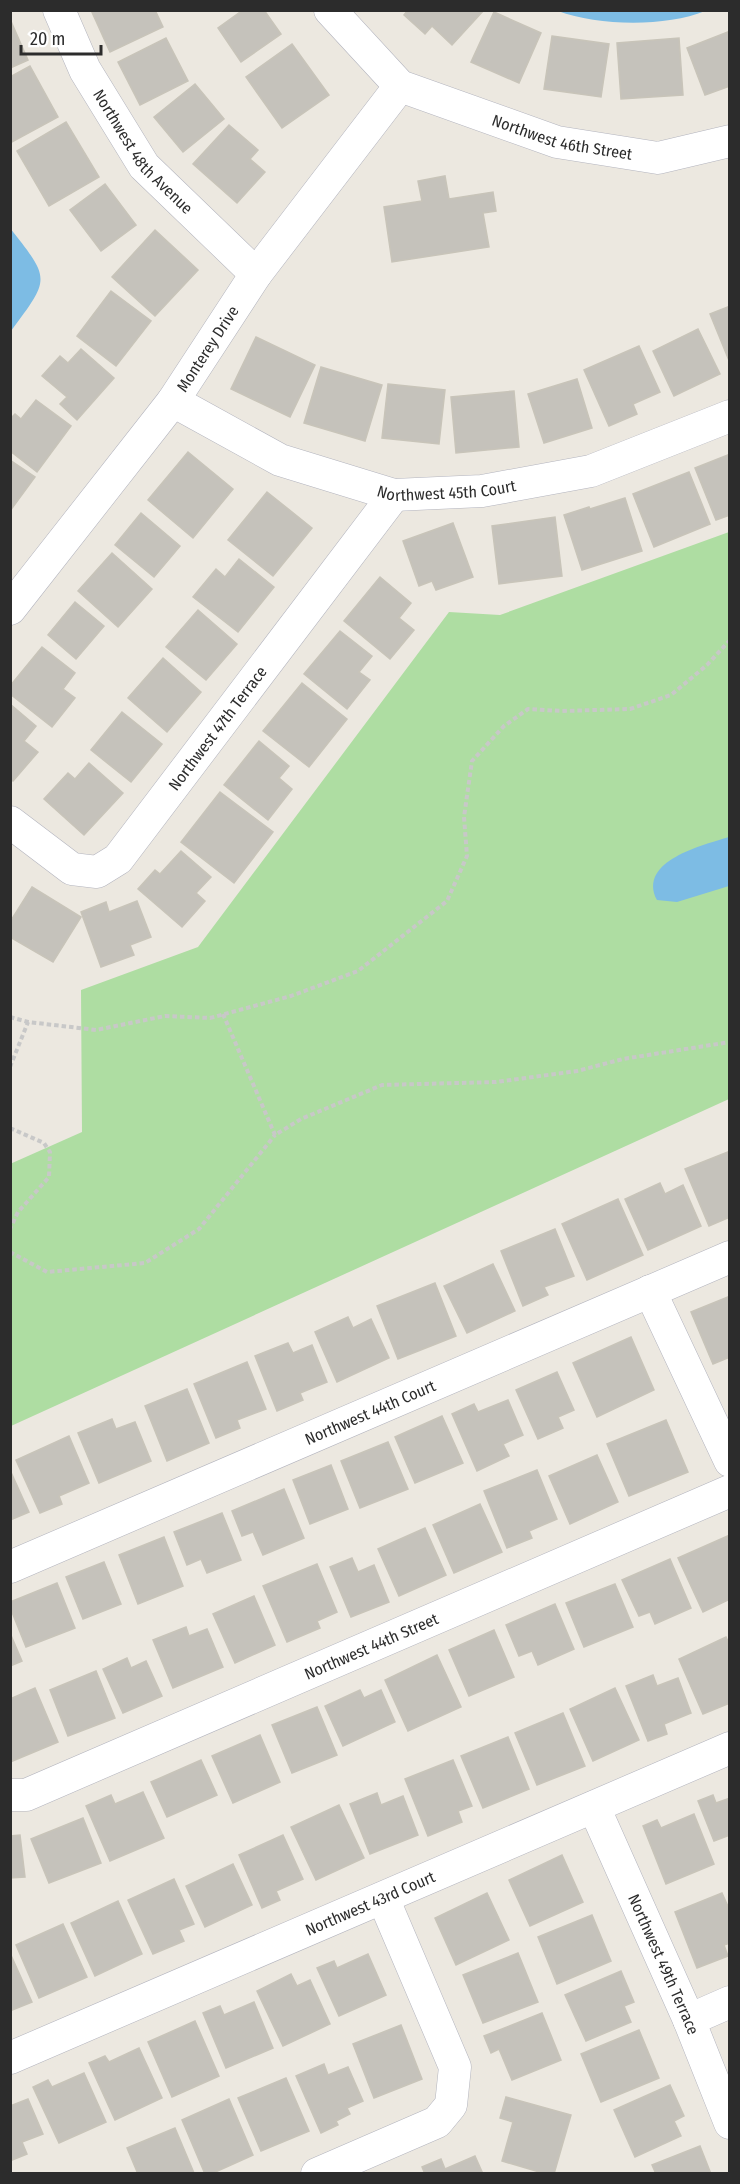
<svg xmlns="http://www.w3.org/2000/svg" width="740" height="2184" font-family="'Fira Sans Condensed',sans-serif">
<style>
.green{fill:#aedda2}
.water{fill:#7dbce4}
.building{fill:#c5c2bb;stroke:#c8c4b9;stroke-width:1.5}
.lines{fill:none;stroke-linecap:round;stroke-linejoin:round}
.minor-casing{stroke:#b3b4be;stroke-width:33}
.path{stroke:#c8c8c8;stroke-width:4;stroke-dasharray:4.5 3;stroke-linecap:butt}
.minor{stroke:#fff;stroke-width:32}
.labels{text-anchor:middle;dominant-baseline:central;stroke-width:4.5;stroke-linejoin:round;paint-order:stroke}
.street-label{font-size:16px;fill:#2c2c2c;stroke:#fff}
</style>
<rect width="100%" height="100%" fill="#ece8e0"/>
<!-- green -->
<polygon class="green" points="729,532 729,1099 11,1426 10,1164 82,1132 81,990 198,947 449,612 500,615"/>
<!-- water -->
<g class="water">
<path d="M558,11V10L705,11C666,27 598,26 558,11Z"/>
<path d="M10,228C51,280 50,278 11,331Z"/>
<path d="M729,837V886L677,902L657,900C637,861 703,845 729,837Z"/>
</g>
<!-- building -->
<g class="building">
<polygon points="91,10 155,10 163,27 110,52"/>
<polygon points="243,10 264,10 281,34 241,62 218,28"/>
<polygon points="408,10 484,10 452,45 432,26 425,34 404,15"/>
<polygon points="494,12 541,33 519,83 471,62"/>
<polygon points="10,19 28,60 10,68"/>
<polygon points="730,31 730,86 705,95 687,48"/>
<polygon points="552,36 609,44 601,97 544,89"/>
<polygon points="166,38 188,81 140,105 118,62"/>
<polygon points="679,38 683,95 621,99 617,43"/>
<polygon points="292,44 329,95 282,128 246,77"/>
<polygon points="30,66 58,117 10,143 10,77"/>
<polygon points="195,84 224,119 183,152 154,117"/>
<polygon points="66,122 99,177 49,206 17,151"/>
<polygon points="229,125 258,150 250,159 265,172 237,203 193,164"/>
<polygon points="445,176 449,199 493,192 496,211 483,213 489,247 392,262 384,207 422,201 418,181"/>
<polygon points="105,184 136,225 101,251 70,210"/>
<polygon points="155,230 198,270 155,316 112,277"/>
<polygon points="111,291 151,321 116,366 77,336"/>
<polygon points="730,306 730,363 710,314"/>
<polygon points="698,329 720,374 674,396 653,351"/>
<polygon points="256,337 315,365 290,417 231,389"/>
<polygon points="639,346 660,392 633,404 637,414 609,426 584,370"/>
<polygon points="81,349 114,378 77,420 60,404 67,397 42,376 60,356 68,363"/>
<polygon points="321,367 382,385 365,441 304,423"/>
<polygon points="577,379 592,428 544,443 528,394"/>
<polygon points="388,384 445,390 439,444 382,438"/>
<polygon points="514,391 519,447 456,453 451,397"/>
<polygon points="36,400 71,426 37,472 10,451 10,419 15,414 21,419"/>
<polygon points="188,452 233,489 193,538 148,500"/>
<polygon points="730,454 730,515 716,520 695,468"/>
<polygon points="10,460 35,477 10,511"/>
<polygon points="689,472 710,524 654,547 633,494"/>
<polygon points="267,492 312,528 273,576 228,540"/>
<polygon points="625,498 642,551 582,570 564,515 589,507 590,509"/>
<polygon points="141,513 180,546 154,577 115,545"/>
<polygon points="555,517 562,576 499,584 492,526"/>
<polygon points="453,523 473,577 436,590 432,581 419,586 403,541"/>
<polygon points="112,553 152,589 118,627 78,591"/>
<polygon points="239,559 274,587 238,632 193,597 216,569 225,577"/>
<polygon points="380,577 411,603 399,618 414,630 390,659 344,621"/>
<polygon points="75,602 104,626 76,659 48,635"/>
<polygon points="198,610 237,644 206,680 166,647"/>
<polygon points="340,631 372,656 359,672 370,680 347,709 304,674"/>
<polygon points="42,647 75,673 63,689 75,698 52,727 10,694 10,686"/>
<polygon points="163,658 201,692 167,732 128,698"/>
<polygon points="302,683 347,719 309,767 263,731"/>
<polygon points="10,704 36,726 24,741 38,752 13,781 10,779"/>
<polygon points="122,712 162,744 131,782 91,750"/>
<polygon points="259,741 289,766 279,778 292,789 268,820 224,785"/>
<polygon points="89,763 123,793 84,835 44,799 68,773 75,779"/>
<polygon points="220,792 273,832 234,883 181,842"/>
<polygon points="181,851 211,877 196,893 205,901 182,927 138,889 155,870 160,874"/>
<polygon points="32,887 81,917 53,962 10,937 10,922"/>
<polygon points="137,901 151,937 130,945 134,955 101,967 81,912 106,902 109,912"/>
<polygon points="730,1151 730,1217 709,1226 685,1169"/>
<polygon points="660,1183 665,1194 683,1185 701,1226 648,1250 625,1199"/>
<polygon points="618,1199 643,1255 587,1280 562,1224"/>
<polygon points="555,1229 574,1276 544,1287 548,1295 523,1306 501,1251"/>
<polygon points="493,1264 515,1311 467,1333 444,1286"/>
<polygon points="435,1283 456,1336 398,1359 377,1306"/>
<polygon points="730,1296 730,1357 713,1364 691,1312"/>
<polygon points="348,1317 353,1328 371,1319 389,1358 337,1382 315,1332"/>
<polygon points="631,1337 654,1390 597,1417 573,1363"/>
<polygon points="288,1343 293,1353 312,1345 327,1382 300,1393 303,1400 277,1411 255,1356"/>
<polygon points="247,1362 266,1409 237,1420 240,1428 216,1438 194,1384"/>
<polygon points="557,1372 574,1410 558,1417 563,1428 538,1439 516,1390"/>
<polygon points="187,1389 209,1443 167,1461 145,1406"/>
<polygon points="508,1400 523,1435 503,1444 509,1456 477,1471 452,1414 474,1404 478,1412"/>
<polygon points="442,1416 463,1463 415,1483 395,1437"/>
<polygon points="112,1419 116,1429 135,1422 151,1461 99,1483 78,1433"/>
<polygon points="666,1420 688,1472 629,1496 607,1444"/>
<polygon points="69,1436 89,1483 59,1496 62,1504 40,1513 16,1460"/>
<polygon points="388,1442 408,1489 360,1508 341,1461"/>
<polygon points="597,1455 618,1502 570,1524 549,1476"/>
<polygon points="331,1465 348,1509 310,1524 293,1480"/>
<polygon points="10,1470 29,1512 10,1520"/>
<polygon points="537,1470 557,1519 529,1531 532,1538 507,1548 484,1491"/>
<polygon points="284,1489 304,1538 263,1555 253,1532 242,1536 232,1511"/>
<polygon points="480,1504 502,1552 454,1573 433,1525"/>
<polygon points="222,1513 241,1560 207,1573 201,1559 187,1565 174,1532"/>
<polygon points="425,1528 446,1575 399,1596 378,1549"/>
<polygon points="730,1535 730,1599 703,1612 678,1558"/>
<polygon points="164,1537 183,1586 138,1604 119,1555"/>
<polygon points="352,1558 358,1572 374,1565 389,1602 351,1617 330,1567"/>
<polygon points="670,1559 691,1608 655,1624 650,1612 639,1616 622,1580"/>
<polygon points="104,1562 121,1604 83,1619 66,1577"/>
<polygon points="317,1564 337,1612 317,1621 320,1628 287,1642 263,1586"/>
<polygon points="57,1583 75,1628 26,1647 10,1607 10,1602"/>
<polygon points="615,1584 633,1627 584,1647 566,1603"/>
<polygon points="254,1596 275,1645 235,1663 213,1614"/>
<polygon points="555,1604 574,1649 538,1665 532,1651 519,1656 506,1625"/>
<polygon points="186,1627 189,1636 207,1629 223,1667 173,1688 153,1640"/>
<polygon points="494,1630 514,1677 469,1696 449,1650"/>
<polygon points="10,1633 22,1661 10,1666"/>
<polygon points="726,1637 730,1646 730,1703 703,1714 679,1659"/>
<polygon points="437,1655 461,1707 408,1731 385,1680"/>
<polygon points="127,1658 131,1668 146,1661 162,1696 123,1713 103,1669"/>
<polygon points="96,1671 115,1718 68,1736 50,1690"/>
<polygon points="653,1675 657,1686 678,1678 691,1713 664,1724 667,1734 648,1741 626,1686"/>
<polygon points="35,1688 58,1742 10,1762 10,1699"/>
<polygon points="615,1688 639,1740 593,1761 570,1709"/>
<polygon points="360,1690 364,1698 381,1690 395,1722 343,1746 325,1706"/>
<polygon points="317,1707 337,1755 292,1773 272,1725"/>
<polygon points="563,1713 585,1766 537,1785 515,1733"/>
<polygon points="260,1735 280,1782 233,1803 212,1756"/>
<polygon points="508,1737 529,1789 483,1808 461,1756"/>
<polygon points="201,1760 217,1795 167,1817 151,1782"/>
<polygon points="453,1760 472,1806 458,1811 462,1822 428,1836 405,1779"/>
<polygon points="143,1792 164,1838 110,1861 86,1806 111,1795 115,1804"/>
<polygon points="377,1793 381,1805 403,1796 418,1835 370,1854 350,1804"/>
<polygon points="713,1795 716,1803 730,1798 730,1835 714,1841 698,1801"/>
<polygon points="339,1805 364,1858 316,1880 291,1827"/>
<polygon points="694,1814 714,1864 666,1884 643,1826 657,1820 661,1828"/>
<polygon points="83,1818 101,1863 49,1883 31,1839"/>
<polygon points="20,1835 25,1877 10,1878 10,1836"/>
<polygon points="283,1835 303,1879 276,1891 280,1900 262,1908 239,1855"/>
<polygon points="562,1855 583,1902 530,1926 509,1880"/>
<polygon points="233,1864 252,1905 205,1927 186,1886"/>
<polygon points="174,1879 194,1924 179,1930 184,1941 153,1954 128,1900"/>
<polygon points="487,1893 509,1940 456,1965 435,1918"/>
<polygon points="722,1893 730,1911 730,1943 724,1945 728,1956 697,1968 675,1912"/>
<polygon points="118,1901 142,1954 95,1976 71,1923"/>
<polygon points="592,1915 611,1961 557,1984 538,1937"/>
<polygon points="63,1924 87,1977 39,1998 16,1945"/>
<polygon points="10,1953 32,2002 10,2011"/>
<polygon points="518,1953 538,2002 483,2023 463,1975"/>
<polygon points="368,1954 386,1995 339,2016 317,1968 334,1961 337,1968"/>
<polygon points="621,1971 634,2002 624,2006 631,2022 586,2041 565,1995"/>
<polygon points="291,1974 297,1986 310,1980 330,2024 283,2046 257,1991"/>
<polygon points="254,2002 273,2048 226,2068 203,2013 220,2006 224,2015"/>
<polygon points="542,2013 561,2060 512,2080 499,2049 491,2053 484,2036"/>
<polygon points="195,2021 219,2076 172,2097 148,2042"/>
<polygon points="401,2025 422,2079 374,2098 353,2044"/>
<polygon points="639,2030 659,2078 601,2102 581,2054"/>
<polygon points="139,2048 162,2098 115,2120 89,2063 105,2056 109,2062"/>
<polygon points="324,2064 328,2075 348,2067 363,2101 347,2108 350,2114 336,2121 338,2125 321,2133 296,2076"/>
<polygon points="84,2073 106,2122 59,2143 33,2087 48,2080 52,2087"/>
<polygon points="286,2078 309,2131 261,2151 238,2098"/>
<polygon points="670,2085 684,2116 674,2121 681,2136 635,2157 614,2110"/>
<polygon points="506,2097 571,2115 554,2174 546,2174 502,2161 513,2122 500,2118"/>
<polygon points="28,2099 43,2134 22,2142 27,2154 10,2161 10,2106"/>
<polygon points="229,2099 253,2155 211,2174 205,2174 182,2120"/>
<polygon points="175,2128 194,2173 138,2174 127,2148"/>
<polygon points="700,2146 711,2174 656,2174 652,2165"/>
<polygon points="475,2156 483,2174 425,2174 422,2167 441,2159 445,2169"/>
</g>
<g class="lines">
<!-- minor casing -->
<g class="minor-casing">
<g id="minor">
<path id="s1" d="M59,10L85,70L144,166L256,274"/>
<path id="s2" d="M330,10L400,86L557,142L658,158L730,141"/>
<path id="s3" d="M173,401L280,460L394,495L482,491L591,471L730,416"/>
<path id="s4" d="M10,609L173,401L256,274L400,86"/>
<path id="s5" d="M10,822L72,869L97,872L118,859L394,495"/>
<polyline points="650,1291 730,1461"/>
<path id="s6" d="M10,1567L730,1257"/>
<path id="s7" d="M10,1795H26L730,1491"/>
<path id="s8" d="M594,1807L689,2020L730,2123"/>
<polyline points="689,2020 730,2002"/>
<path id="s9" d="M10,2058L730,1748"/>
<polyline points="317,2174 437,2122 451,2105 455,2067 383,1898"/>
</g>
</g>
<!-- path -->
<g class="path">
<polyline points="223,1014 275,1135 301,1119 382,1085 496,1082 577,1071 623,1059 730,1042"/>
<polyline points="10,1017 28,1022 96,1030 165,1016 210,1018 291,996 358,971 447,901 467,856 464,817 472,761 504,726 528,709 562,711 630,709 671,695 707,665 730,640"/>
<polyline points="10,1067 28,1022"/>
<polyline points="10,1128 44,1143 50,1152 49,1177 18,1212 10,1229"/>
<polyline points="10,1252 47,1272 145,1263 199,1229 275,1135"/>
</g>
<!-- minor -->
<use href="#minor" class="minor"/>
</g>
<g class="labels">
<!-- street labels -->
<g class="street-label">
<text stroke="none"><textPath href="#s2" startOffset="274">Northwest 46th Street</textPath></text>
<text stroke="none"><textPath href="#s1" startOffset="166">Northwest 48th Avenue</textPath></text>
<text stroke="none"><textPath href="#s4" startOffset="327">Monterey Drive</textPath></text>
<text stroke="none"><textPath href="#s3" startOffset="294">Northwest 45th Court</textPath></text>
<text stroke="none"><textPath href="#s5" startOffset="292">Northwest 47th Terrace</textPath></text>
<text stroke="none"><textPath href="#s6" startOffset="392">Northwest 44th Court</textPath></text>
<text stroke="none"><textPath href="#s7" startOffset="392">Northwest 44th Street</textPath></text>
<text stroke="none"><textPath href="#s9" startOffset="392">Northwest 43rd Court</textPath></text>
<text stroke="none"><textPath href="#s8" startOffset="172">Northwest 49th Terrace</textPath></text>
</g>
</g>
<!-- border -->
<rect width="740" height="2184" fill="none" stroke="#2c2c2c" stroke-width="24"/>
<!-- scale -->
<path d="M21 45v9h80v-9" fill="none" stroke="#2c2c2c" stroke-width="3"/>
<text x="30" y="45" font-size="18" fill="#2c2c2c" stroke="#ffffff" stroke-width="4.5" paint-order="stroke">20 m</text>
</svg>
